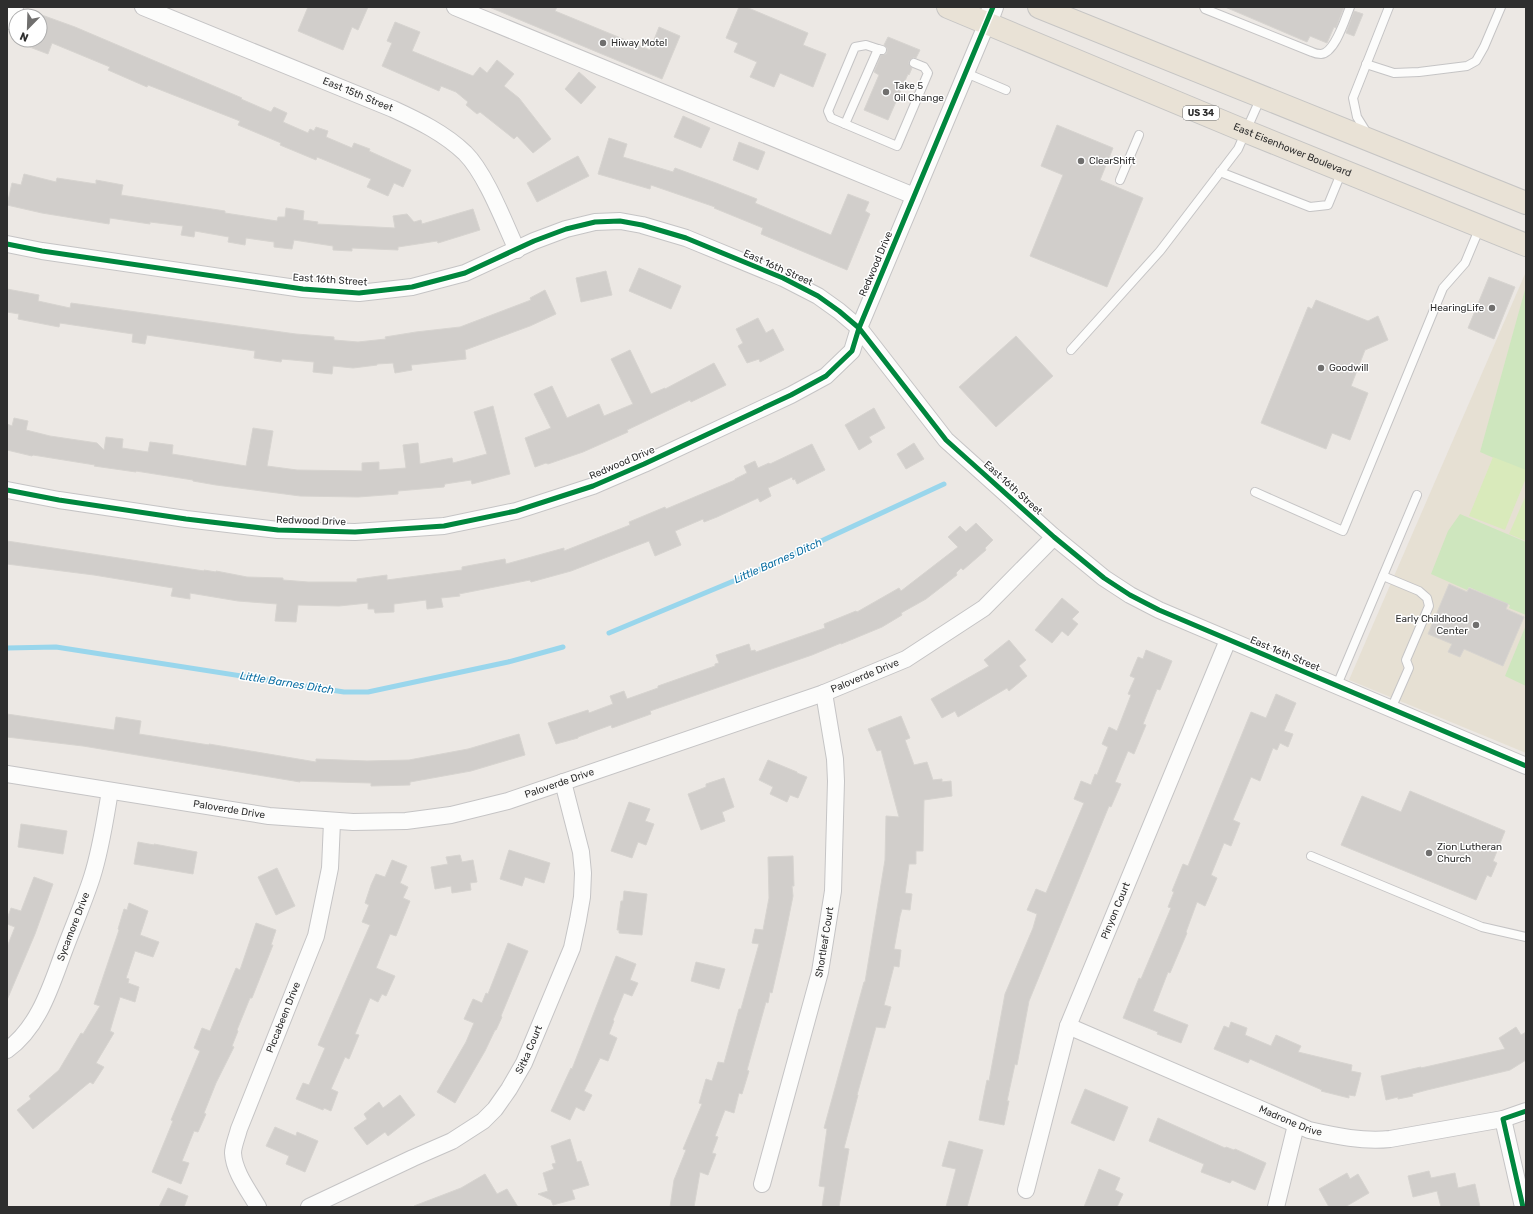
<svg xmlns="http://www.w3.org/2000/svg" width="1533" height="1214" font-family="Rubik,sans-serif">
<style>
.education{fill:#e6e0d3}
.green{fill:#cee6be}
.pitch{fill:#d9eabb}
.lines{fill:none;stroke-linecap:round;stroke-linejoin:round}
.stream{stroke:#99d6ec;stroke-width:5}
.building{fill:#d1cecb;stroke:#d7d4d0}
.service-casing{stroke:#c5c4c5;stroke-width:10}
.minor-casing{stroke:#c5c4c5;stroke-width:18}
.tertiary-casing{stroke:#c5c4c5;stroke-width:22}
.secondary-casing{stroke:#c5c4c5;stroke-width:24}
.trunk-casing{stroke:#c6c5c4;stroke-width:24}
.service{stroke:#fcfcfb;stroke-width:8}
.minor{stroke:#fcfcfb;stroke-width:16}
.tertiary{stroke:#fcfcfb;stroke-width:20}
.secondary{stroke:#fcfcfb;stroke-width:22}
.trunk{stroke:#e9e2d6;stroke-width:22}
.cycleway-casing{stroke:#fff;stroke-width:8}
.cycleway{stroke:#00873e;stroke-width:5}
.poi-dot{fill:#706f6e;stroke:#fff;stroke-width:1.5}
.labels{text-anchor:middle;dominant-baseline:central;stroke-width:3;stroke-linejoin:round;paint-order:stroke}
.shield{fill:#fff;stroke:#6d6d6d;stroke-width:1}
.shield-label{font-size:9px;font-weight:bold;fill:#2e2e2e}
.poi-label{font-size:10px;fill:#2e2e2e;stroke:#fff;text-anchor:start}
.street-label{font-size:10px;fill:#2e2e2e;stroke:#fff}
.water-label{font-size:11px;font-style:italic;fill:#0d6fa3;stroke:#fff}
</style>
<rect width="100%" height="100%" fill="#ece8e4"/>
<!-- education -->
<polygon class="education" points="1525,274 1526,274 1526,753 1349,680"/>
<!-- green -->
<g class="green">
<polygon points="1526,286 1526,472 1480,452"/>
<polygon points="1460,514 1526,542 1526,615 1509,608 1510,605 1469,587 1467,590 1431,574 1448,531"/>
<polygon points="1526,625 1526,686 1505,676"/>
</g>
<!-- pitch -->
<g class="pitch">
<polygon points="1493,457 1526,470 1526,478 1505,530 1469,516"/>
<polygon points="1526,495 1526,541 1509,534"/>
</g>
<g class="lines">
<!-- stream -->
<g class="stream">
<polyline points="609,633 748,575 944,484"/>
<polyline points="7,648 56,647 344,692 368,692 508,662 563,647"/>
</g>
</g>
<!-- building -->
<g class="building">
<polygon points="308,7 368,7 358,30 352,27 343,50 298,31"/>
<polygon points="489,7 557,7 555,11 650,50 659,27 680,36 662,79"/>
<polygon points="739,7 746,7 808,33 803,45 826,54 813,87 780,73 774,87 750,77 757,62 734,52 738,43 726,38"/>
<polygon points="1225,7 1344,7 1336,28 1334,27 1327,43 1310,36 1307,42"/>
<polygon points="1354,11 1363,14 1354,36 1346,33"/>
<polygon points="39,14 75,27 242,98 241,99 271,112 274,107 287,113 283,122 308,133 310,129 314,131 316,127 328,131 326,137 352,148 354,143 370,149 369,151 411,170 403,187 394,183 388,196 367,187 371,179 317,157 316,160 280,145 281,143 238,125 240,121 148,85 147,87 108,70 110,67 52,43 48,54 27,46 29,40 40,40"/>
<polygon points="395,22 420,32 412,51 473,76 480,67 487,73 497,60 514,74 504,86 519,98 551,139 533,153 517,136 514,139 480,112 477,114 466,105 468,102 456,92 441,86 439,91 382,66 392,43 387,41"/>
<polygon points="888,37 920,50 916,58 913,58 909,61 909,64 912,68 909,75 908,74 888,120 864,110 879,75 874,72 881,55 886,54 887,52 887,48 884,45"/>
<polygon points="579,72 596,87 581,104 565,89"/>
<polygon points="683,116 710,128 701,148 674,137"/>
<polygon points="1057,125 1113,148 1100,180 1143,198 1107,287 1030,256 1063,175 1041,166"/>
<polygon points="609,138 627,144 623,157 673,172 675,168 716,183 757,199 755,203 831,235 848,194 869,202 865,211 870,214 847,270 761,234 763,228 714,208 715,207 651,185 650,189 598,174"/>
<polygon points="739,142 765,152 758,170 733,160"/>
<polygon points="578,156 589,176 537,202 527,183"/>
<polygon points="24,174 56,182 57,178 96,184 96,180 123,185 121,195 225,211 225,213 277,221 278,217 285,217 286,208 304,211 303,220 318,222 317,224 395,228 393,216 407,214 414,222 421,220 422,224 473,209 480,230 438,243 437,241 398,247 398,250 352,248 352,251 333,250 333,246 294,240 292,249 274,247 274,242 246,238 245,245 228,242 229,237 195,231 194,237 181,235 183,226 150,222 150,224 110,218 109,224 42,213 7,205 12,183 21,185"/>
<polygon points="639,268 681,286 671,309 629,291"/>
<polygon points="606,271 612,295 581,302 576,278"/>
<polygon points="1489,277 1515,287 1494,339 1468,328"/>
<polygon points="7,289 39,295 38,301 70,308 71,303 296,334 334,337 334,340 358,342 386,339 385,337 416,332 460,327 531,300 530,298 545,290 556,314 530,326 465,350 466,359 411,365 412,370 395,373 393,363 377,364 377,365 353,368 333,366 332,374 313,372 314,362 282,359 281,362 254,358 255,351 147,335 145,344 132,342 133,334 60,323 59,327 18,319 19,314 7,312"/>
<polygon points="1316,300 1368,321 1378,316 1388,340 1365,350 1351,386 1368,393 1350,440 1332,433 1326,449 1261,423 1308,307 1312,309"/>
<polygon points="758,318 766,333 773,329 784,350 760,362 759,359 747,363 738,346 743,343 736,329"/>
<polygon points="1016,336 1053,376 996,427 959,387"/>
<polygon points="630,350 651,394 665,388 665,389 714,363 726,385 691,402 690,400 627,430 628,432 583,452 548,464 546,463 535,467 525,438 551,428 534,394 552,386 567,418 599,404 604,416 633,404 611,359"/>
<polygon points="493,406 510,474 472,484 471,480 445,484 444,487 398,491 398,494 358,497 300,496 216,485 193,481 193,480 136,471 136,472 94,466 95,465 33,455 32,456 7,450 7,424 12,426 14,418 28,421 26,430 50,436 97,443 104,450 106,437 123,439 122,448 148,452 150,442 173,445 172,454 246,466 253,428 273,431 267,466 297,470 362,471 362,463 379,462 379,470 406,468 403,445 418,443 420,464 452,458 453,463 487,454 474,412"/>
<polygon points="874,408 885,428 869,437 872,442 859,450 845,425"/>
<polygon points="914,443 924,459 906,469 897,454"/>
<polygon points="812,444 825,470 797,484 795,479 793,480 792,477 768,488 771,496 760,502 758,498 717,517 704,522 703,519 675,531 681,545 655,556 649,541 571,571 531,582 530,580 459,594 460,596 441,598 443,607 427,609 426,600 394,604 394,612 375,613 374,609 368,609 368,603 339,606 298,605 296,622 275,621 277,604 238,601 190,593 190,599 171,596 173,588 94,575 7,564 7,541 204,571 204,570 216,572 216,571 247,577 283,578 283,580 308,582 357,582 357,579 387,575 387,580 462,570 462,567 505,559 506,564 564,548 564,551 630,525 629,522 665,507 666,509 735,480 735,479 747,473 744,466 755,461 758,468 769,463 770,464"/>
<polygon points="976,523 993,540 985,548 986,550 963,570 961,568 956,573 957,575 926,599 901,613 902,615 882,627 841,644 841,643 812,655 650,711 651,714 612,728 611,725 578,737 578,738 556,744 548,723 588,710 589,713 613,704 610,696 624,691 627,699 658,688 658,686 715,666 715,664 719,663 716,655 749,644 751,651 755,650 756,652 825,628 824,624 856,611 857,612 899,588 901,591 958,547 948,537 960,526 966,532"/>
<polygon points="1449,584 1467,592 1469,588 1508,604 1506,609 1524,617 1503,666 1464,649 1460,657 1448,652 1452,644 1428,634"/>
<polygon points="1062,598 1079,612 1072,619 1078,624 1068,636 1062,631 1052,643 1035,630"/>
<polygon points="1009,640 1026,660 1019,666 1027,676 1009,691 1007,688 958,717 955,711 942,718 931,699 989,666 984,660"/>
<polygon points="1146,650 1172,661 1160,690 1157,689 1143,724 1146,725 1134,754 1128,751 1115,782 1121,784 1111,807 1109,806 1029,1001 1017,1065 1015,1064 1007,1101 1009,1101 1004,1125 979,1120 987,1080 989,1081 1005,994 1033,928 1037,914 1027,910 1036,889 1046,893 1084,803 1074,799 1081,781 1091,785 1095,774 1097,775 1108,747 1102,744 1109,727 1117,731 1131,695 1128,694 1135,678 1130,676 1138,657 1143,659"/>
<polygon points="1276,694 1296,703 1284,731 1293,734 1288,747 1280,743 1277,750 1273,748 1260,781 1251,777 1233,820 1240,823 1231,846 1224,843 1211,875 1217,878 1205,906 1197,902 1186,932 1187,933 1170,973 1168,972 1153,1011 1188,1025 1181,1043 1157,1034 1158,1032 1123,1018 1139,978 1141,979 1171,908 1168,907 1174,892 1172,891 1183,864 1188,866 1251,712 1266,718"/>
<polygon points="7,714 114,730 116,717 141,721 139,734 209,745 209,744 316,762 316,759 367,761 409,760 468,749 519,734 525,755 471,771 410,782 410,785 371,786 371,783 300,781 300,782 83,746 7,737"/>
<polygon points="901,716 910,738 905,740 914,765 927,762 933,780 942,779 942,782 951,781 952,796 924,800 923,851 916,851 916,864 909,864 905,893 912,894 910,910 902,909 900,916 894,949 901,950 899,967 894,966 884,1005 891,1007 885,1028 876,1027 857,1095 858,1095 844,1148 849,1149 839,1207 822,1207 825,1187 819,1186 827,1129 824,1128 864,982 865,982 885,860 886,816 899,817 881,750 877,751 868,729"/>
<polygon points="768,760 797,772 797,773 807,777 798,798 790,795 787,802 770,794 773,787 759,780"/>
<polygon points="724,778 734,807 722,812 725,821 701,830 688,794 706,787 706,784"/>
<polygon points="1410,791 1505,831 1493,861 1497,863 1491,877 1487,875 1476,900 1341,845 1362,796 1401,812"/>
<polygon points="629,802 650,809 645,821 654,824 646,845 638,842 632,858 611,851"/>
<polygon points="21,824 67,831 63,854 18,847"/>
<polygon points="138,842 154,845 154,844 197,852 193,874 134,864"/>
<polygon points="509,850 550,863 544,883 525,877 522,886 500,879"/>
<polygon points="460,855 462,862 473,860 477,882 470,883 471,890 452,893 451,886 435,889 431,867 448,864 446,857"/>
<polygon points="793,856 794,886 792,886 793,896 785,936 772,993 770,992 768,1003 766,1002 747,1070 749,1071 742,1094 739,1093 734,1113 725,1110 715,1136 718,1137 712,1153 716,1154 708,1175 700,1172 694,1207 670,1207 674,1180 686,1150 683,1149 702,1104 699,1103 706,1079 712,1081 718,1062 724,1063 739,1009 741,1009 759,944 752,943 755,929 763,930 769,898 768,857"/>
<polygon points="392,860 407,866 400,883 408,887 403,898 410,901 396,936 390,934 376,968 395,976 386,996 382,994 378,1002 370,998 355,1034 359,1035 349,1059 345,1057 331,1089 338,1092 331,1111 324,1108 323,1110 296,1099 303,1083 309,1085 325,1048 318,1045 370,925 362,922 369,905 365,903 371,885 376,874 385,877"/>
<polygon points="277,868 295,906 276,915 258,877"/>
<polygon points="34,877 53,884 35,934 7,1000 7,947 15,927 7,924 7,919 11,908 21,911"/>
<polygon points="624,891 647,894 642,935 619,933 619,930 617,930 621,901 623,901"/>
<polygon points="129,903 148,911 140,935 159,942 153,957 135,951 126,978 129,979 128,983 139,987 135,1002 120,997 110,1031 114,1033 96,1063 104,1067 93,1084 90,1082 33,1129 17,1110 31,1099 29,1096 59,1070 81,1033 83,1034 100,1006 94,1004 119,930 118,929 124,909 127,910"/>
<polygon points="256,923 276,930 271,945 273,945 252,998 250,998 237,1030 238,1031 232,1046 234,1047 216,1083 204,1113 206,1114 198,1132 194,1131 182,1161 189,1163 181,1184 152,1172 173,1121 171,1120 200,1051 194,1048 202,1028 210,1031 236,968 240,970"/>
<polygon points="508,943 528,951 501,1016 502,1017 496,1030 495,1030 485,1051 455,1103 437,1092 466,1042 474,1023 464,1019 473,999 482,1003 486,993 488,994"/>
<polygon points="616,956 636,964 630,980 638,983 632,996 624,993 613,1020 614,1021 609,1034 617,1038 608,1061 600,1058 584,1091 592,1095 584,1111 576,1107 570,1120 551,1111 571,1068 572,1069"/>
<polygon points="696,962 725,969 719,989 691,981"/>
<polygon points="1231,1022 1247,1028 1245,1035 1271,1046 1276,1035 1301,1046 1298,1052 1352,1065 1351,1071 1361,1073 1355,1096 1349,1095 1349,1098 1321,1091 1322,1090 1250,1059 1248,1063 1214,1049 1224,1026 1229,1028"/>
<polygon points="1516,1027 1521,1035 1526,1032 1526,1060 1510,1070 1427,1090 1412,1094 1413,1096 1398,1099 1398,1097 1386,1100 1381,1076 1421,1067 1421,1068 1505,1049 1499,1038"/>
<polygon points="1085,1089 1128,1107 1114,1141 1071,1123"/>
<polygon points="400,1095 415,1115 388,1136 385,1132 367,1145 354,1128 367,1119 364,1114 379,1102 383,1108"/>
<polygon points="1158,1118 1225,1148 1226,1147 1234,1150 1235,1149 1266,1163 1255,1190 1232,1180 1230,1183 1201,1172 1204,1164 1149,1141"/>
<polygon points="275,1127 296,1136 297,1132 318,1141 305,1172 286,1164 289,1156 266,1146"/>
<polygon points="570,1139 577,1162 581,1161 589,1185 572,1190 575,1199 553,1205 551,1200 538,1194 548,1191 543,1173 554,1169 552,1164 556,1163 551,1146"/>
<polygon points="949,1141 983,1150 967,1207 946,1207 956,1169 942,1166"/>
<polygon points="1099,1169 1120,1178 1115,1190 1123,1194 1117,1207 1084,1207"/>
<polygon points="1429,1171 1431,1178 1455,1173 1458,1188 1475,1184 1480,1207 1441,1207 1437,1191 1413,1197 1408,1176"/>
<polygon points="1347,1173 1350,1179 1358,1174 1369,1193 1345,1207 1329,1207 1319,1189"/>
<polygon points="485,1174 497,1194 507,1189 518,1207 415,1207 414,1206 461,1188"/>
<polygon points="168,1188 188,1196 184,1207 159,1207"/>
</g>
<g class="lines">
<!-- service casing -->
<g class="service-casing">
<g id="service">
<path d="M1204,7L1205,9L1312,52C1314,53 1318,54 1321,54C1335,53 1345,19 1350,7"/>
<polyline points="882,50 878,49 845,124 897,146 928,73 924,67 914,63"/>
<polyline points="1366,64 1394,73 1419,72 1467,66 1476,61 1484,47 1501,7"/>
<polyline points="966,73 1006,90"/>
<polyline points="845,124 831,118 828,111 855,47 866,45 878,49"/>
<polyline points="1367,133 1357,117 1353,98 1389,7"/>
<polyline points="1220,172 1310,207 1328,205 1342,171"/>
<polyline points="1120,180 1139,135"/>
<polyline points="1071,350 1160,251 1238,149 1261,97"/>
<polyline points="1255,492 1343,531 1443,288 1465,263 1480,227"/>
<polyline points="1383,576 1419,591 1427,598 1429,606 1406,660 1409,668 1391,709"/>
<polyline points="1337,685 1417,495"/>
<polyline points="1311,856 1482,927 1526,937"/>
</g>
</g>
<!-- minor casing -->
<g class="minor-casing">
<g id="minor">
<path id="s1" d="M143,7L393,109C419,121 444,133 465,153C486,174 504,222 517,250"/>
<polyline points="455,7 914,196"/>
<polyline points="7,244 42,251 303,289 359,293 412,287 465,273 534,241 566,229 595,222 620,221 642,225 686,238 783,278 818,296 839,311 859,328 946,440 1054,537 1104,578 1130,595 1159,610 1526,766"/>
<polyline points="7,490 59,500 186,519 278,530 355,532 444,526 516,511 593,486 644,464 791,395 826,376 852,351 859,328 987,23"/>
<path id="s2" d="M7,774L269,816L353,822L406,821L451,815L508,801L824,693L906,659L984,608L1054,537"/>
<path id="s3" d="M1068,1026L1309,1130C1336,1136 1363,1142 1390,1139L1503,1119L1526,1111"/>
<path id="s4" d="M7,1050C39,1027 51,986 64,951C73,927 84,902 92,877C101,849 105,820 110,791"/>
<polyline points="1503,1119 1523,1207"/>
<path id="s5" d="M762,1184L820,972L833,891L836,781L835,759L824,693"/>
<path id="s6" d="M1026,1190L1068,1026L1228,640"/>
<path id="s7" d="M258,1207C249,1191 234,1172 233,1153C233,1146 237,1137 239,1129L316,936L330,868L332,822"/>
<path id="s8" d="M309,1207L413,1158L452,1141L483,1121L495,1109L509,1089L524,1063L572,948L578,920L582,897L583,873L581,852L563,782"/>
<polyline points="1276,1207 1296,1125"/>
</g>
</g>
<!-- tertiary casing -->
<g class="tertiary-casing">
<polyline id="tertiary" points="987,23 993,7"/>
</g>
<!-- secondary casing -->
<g class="secondary-casing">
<polyline id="secondary" points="7,18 12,7"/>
</g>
<!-- trunk casing -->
<g class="trunk-casing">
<g id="trunk">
<path id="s9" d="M948,7L1245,131L1526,245"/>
<polyline points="1039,7 1526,203"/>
</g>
</g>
<!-- service -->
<use href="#service" class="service"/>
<!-- minor -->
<use href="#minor" class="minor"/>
<!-- tertiary -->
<use href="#tertiary" class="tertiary"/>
<!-- secondary -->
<use href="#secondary" class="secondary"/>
<!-- trunk -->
<use href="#trunk" class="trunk"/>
<!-- cycleway casing -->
<g class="cycleway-casing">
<g id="cycleway">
<polyline points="7,244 42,251 303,289 359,293 412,287 465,273 534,241 566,229 595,222 620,221 642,225 686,238 783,278 818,296 839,311 859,328 946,440 1054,537 1104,578 1130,595 1159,610 1526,766"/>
<polyline points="7,490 59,500 186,519 278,530 355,532 444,526 516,511 593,486 644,464 791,395 826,376 852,351 859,328 993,7"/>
<polyline points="1523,1207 1503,1119 1526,1111"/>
</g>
</g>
<!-- cycleway -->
<use href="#cycleway" class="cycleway"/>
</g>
<!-- markers -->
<g class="poi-dot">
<circle cx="603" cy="43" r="4"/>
<circle cx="886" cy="92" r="4"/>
<circle cx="1081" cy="161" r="4"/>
<circle cx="1492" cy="308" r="4"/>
<circle cx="1321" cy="368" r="4"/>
<circle cx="1476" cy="625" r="4"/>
<circle cx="1429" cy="853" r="4"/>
</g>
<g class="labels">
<!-- shield labels -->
<rect class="shield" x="1183" y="106" width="36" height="14" rx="3"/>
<g class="shield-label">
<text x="1201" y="113">US 34</text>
</g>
<!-- poi labels -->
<g class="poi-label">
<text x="611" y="43">Hiway Motel</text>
<text x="894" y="86">Take 5<tspan x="894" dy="12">Oil Change</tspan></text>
<text x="1089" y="161">ClearShift</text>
<text x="1484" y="308" text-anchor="end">HearingLife</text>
<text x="1329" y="368">Goodwill</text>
<text x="1468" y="619" text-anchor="end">Early Childhood<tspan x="1468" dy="12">Center</tspan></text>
<text x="1437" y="847">Zion Lutheran<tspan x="1437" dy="12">Church</tspan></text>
</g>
<!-- street labels -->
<g class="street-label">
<text stroke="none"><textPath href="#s1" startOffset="232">East 15th Street</textPath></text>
<text stroke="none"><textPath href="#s9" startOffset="373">East Eisenhower Boulevard</textPath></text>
<text transform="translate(876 264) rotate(-67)">Redwood Drive</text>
<text transform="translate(778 268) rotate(24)">East 16th Street</text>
<text transform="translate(330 280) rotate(4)">East 16th Street</text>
<text transform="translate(622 463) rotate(-23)">Redwood Drive</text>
<text transform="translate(1013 488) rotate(42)">East 16th Street</text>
<text transform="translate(311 521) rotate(2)">Redwood Drive</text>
<text transform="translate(1285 654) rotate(23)">East 16th Street</text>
<text stroke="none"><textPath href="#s2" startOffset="885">Paloverde Drive</textPath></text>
<text stroke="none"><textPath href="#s2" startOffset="561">Paloverde Drive</textPath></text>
<text stroke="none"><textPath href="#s2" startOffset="225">Paloverde Drive</textPath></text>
<text stroke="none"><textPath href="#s6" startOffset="294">Pinyon Court</textPath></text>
<text stroke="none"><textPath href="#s4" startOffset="142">Sycamore Drive</textPath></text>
<text stroke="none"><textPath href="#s5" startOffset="250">Shortleaf Court</textPath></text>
<text stroke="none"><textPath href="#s7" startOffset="205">Piccabeen Drive</textPath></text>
<text stroke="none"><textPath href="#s8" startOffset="280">Sitka Court</textPath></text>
<text stroke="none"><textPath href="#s3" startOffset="242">Madrone Drive</textPath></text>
</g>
<!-- water labels -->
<g class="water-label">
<text transform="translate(778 561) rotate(-24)">Little Barnes Ditch</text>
<text transform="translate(287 683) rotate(9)">Little Barnes Ditch</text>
</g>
</g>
<!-- border -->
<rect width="1533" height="1214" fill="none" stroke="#2e2e2e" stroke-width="16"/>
<!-- north arrow -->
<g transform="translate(28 28) rotate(203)"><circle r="19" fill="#ffffff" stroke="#ababab"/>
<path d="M0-3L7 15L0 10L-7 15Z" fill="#706f6e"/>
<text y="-6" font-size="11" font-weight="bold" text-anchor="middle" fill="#2e2e2e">N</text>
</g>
</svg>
